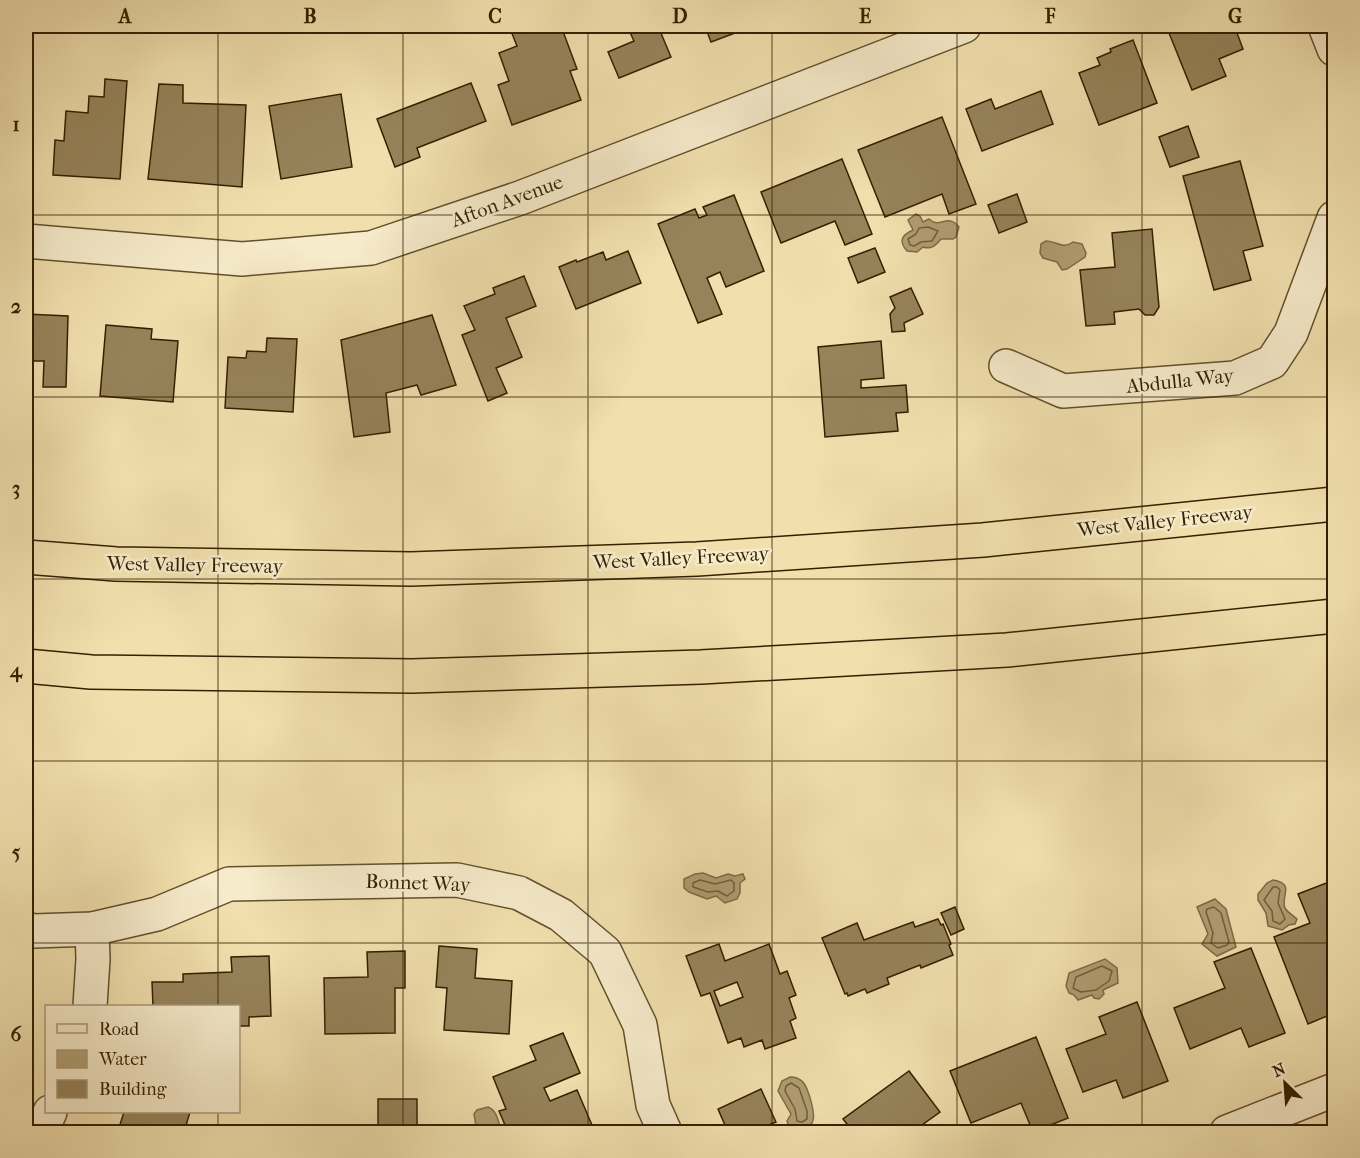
<svg xmlns="http://www.w3.org/2000/svg" width="1360" height="1158" font-family="'IM FELL French Canon',serif">
<style>
.water{fill:#b19e73;stroke:#7f6b45;stroke-width:1.5}
.lines{fill:none;stroke-linecap:round;stroke-linejoin:round}
.shore{stroke:#725e3a;stroke-width:1.5}
.building{fill:#96835a;stroke:#341f00;stroke-width:1.5;fill-rule:evenodd}
.minor-casing{stroke:#634f2c;stroke-width:36}
.highway-casing{stroke:#341f00;stroke-width:36}
.minor{stroke:#f6ebca;stroke-width:33}
.highway{stroke:#f1e0ae;stroke-width:33}
.grid{fill:none;stroke:#341f00;stroke-width:1.5;stroke-opacity:0.55}
.labels{text-anchor:middle;dominant-baseline:central;stroke-width:5;stroke-linejoin:round;paint-order:stroke}
.street-label{font-size:20px;fill:#341f00;stroke:#f6ebca}
.neatline{fill:none;stroke:#341f00;stroke-width:2}
.grid-label{font-size:20px;text-anchor:middle;font-weight:bold;fill:#341f00}
</style>
<rect width="100%" height="100%" fill="#f1e0ae"/>
<filter id="stains"><feTurbulence type="fractalNoise" baseFrequency=".00333" numOctaves="4"/><feColorMatrix values="0 0 0 0 .2 0 0 0 0 .09 0 0 0 0 .02 0 0 0 .5 -.17"/></filter>
<radialGradient id="worn" r=".72"><stop offset=".6" stop-color="#630" stop-opacity="0"/><stop offset="1" stop-color="#630" stop-opacity=".3"/></radialGradient>
<!-- water -->
<g class="water">
<path d="M916,214L920,216L923,222L929,219C940,230 947,212 959,227L956,237L953,239H941C936,245 932,250 923,247L917,252L907,251C898,241 902,235 913,230L908,220Z"/>
<path d="M1046,241C1058,241 1062,250 1073,242L1082,244L1086,253L1085,257L1067,269L1062,270L1057,262L1043,258L1040,253L1041,244Z"/>
<polygon points="703,873 716,878 728,874 735,876 743,874 745,879 740,883 740,893 737,899 725,903 716,896 707,899 689,892 684,888 684,879 695,874"/>
<path d="M1273,880C1296,884 1280,896 1285,908C1288,913 1293,915 1297,919L1295,924L1289,925L1282,930L1268,926L1266,913L1258,900V894L1267,883Z"/>
<polygon points="1215,899 1226,909 1236,947 1217,956 1202,944 1208,934 1197,907"/>
<polygon points="1105,959 1117,968 1118,983 1103,990 1104,994 1099,999 1094,998 1092,995 1078,1000 1074,995 1069,993 1066,986 1069,973"/>
<path d="M790,1077C795,1077 799,1078 803,1082C808,1088 817,1116 812,1123C808,1129 797,1129 791,1132L787,1121L791,1114L778,1091L782,1081Z"/>
<path d="M488,1107C498,1111 498,1123 502,1132H477L474,1114L477,1110Z"/>
</g>
<g class="lines">
<!-- shore -->
<g class="shore">
<polygon points="928,227 938,231 932,241 921,242 914,246 910,245 908,239 916,234 919,228"/>
<polygon points="700,880 715,884 731,880 734,883 734,891 727,896 718,891 708,892 693,887 693,883"/>
<polygon points="1273,887 1277,887 1280,890 1278,903 1285,919 1280,924 1273,921 1272,911 1264,900"/>
<polygon points="1214,907 1221,913 1229,942 1227,945 1218,948 1211,943 1213,933 1206,912 1207,909"/>
<polygon points="1102,966 1112,971 1109,981 1096,990 1081,992 1073,988 1076,977"/>
<polygon points="791,1083 799,1088 807,1111 807,1119 802,1122 797,1121 795,1109 785,1091 786,1086"/>
</g>
</g>
<!-- building -->
<g class="building">
<polygon points="509,26 561,26 577,69 570,71 581,100 512,125 498,85 509,81 499,53 517,46"/>
<polygon points="597,26 620,26 601,33"/>
<polygon points="627,26 658,26 671,57 619,78 608,52 634,41"/>
<polygon points="705,26 741,26 743,30 711,42"/>
<polygon points="1173,26 1254,26 1237,33 1243,49 1219,59 1226,76 1192,90 1167,28"/>
<polygon points="1133,40 1157,103 1099,125 1079,73 1100,65 1097,58 1111,52 1110,49"/>
<polygon points="105,79 127,81 120,179 53,175 55,140 64,141 66,111 88,113 89,96 104,97"/>
<polygon points="471,83 486,121 417,148 420,157 395,167 377,119"/>
<polygon points="159,84 183,85 183,103 246,105 242,187 148,179"/>
<polygon points="1041,91 1053,124 982,151 966,109 991,99 995,109"/>
<polygon points="341,94 352,167 281,179 269,106"/>
<polygon points="942,117 976,204 949,214 942,194 885,217 858,150"/>
<polygon points="1188,126 1199,157 1170,167 1159,137"/>
<polygon points="842,159 872,234 845,245 835,221 781,243 761,192"/>
<polygon points="1240,161 1263,246 1243,251 1251,280 1214,290 1183,176"/>
<polygon points="1017,194 1027,222 999,233 988,205"/>
<polygon points="734,195 764,271 726,287 720,272 707,278 722,314 698,323 658,224 695,209 699,218 707,215 703,207"/>
<polygon points="1152,229 1159,307 1154,315 1145,315 1139,309 1114,312 1115,324 1086,326 1080,270 1115,267 1112,233"/>
<polygon points="875,248 885,272 858,283 848,258"/>
<polygon points="628,251 641,283 576,309 559,267 576,260 577,262 603,252 606,260"/>
<polygon points="524,276 536,306 506,318 522,357 496,368 507,393 488,401 462,335 475,330 464,306 495,294 493,288"/>
<polygon points="911,288 923,314 904,323 905,331 892,332 890,314 895,308 890,297"/>
<polygon points="26,314 68,316 66,387 43,387 44,361 26,361"/>
<polygon points="432,315 456,385 421,395 417,385 386,393 390,432 354,437 341,340"/>
<polygon points="106,325 152,329 151,339 178,341 173,402 100,396"/>
<polygon points="267,338 297,339 293,412 225,408 228,357 246,358 247,351 266,352"/>
<polygon points="881,341 884,378 861,380 861,388 906,385 908,412 896,413 898,431 825,437 818,347"/>
<polygon points="1334,880 1334,1013 1308,1024 1274,937 1310,923 1298,894"/>
<polygon points="955,907 964,929 951,935 941,913"/>
<polygon points="938,919 941,925 943,924 951,944 949,945 953,955 921,968 920,965 887,978 889,984 867,993 865,989 848,996 847,993 845,994 822,938 857,923 864,940 913,922 915,927"/>
<path d="M719,944L725,961L769,944L780,974L787,971L796,995L789,998L796,1018L790,1021L796,1038L765,1049L762,1040L744,1047L741,1038L728,1043L710,993L701,996L686,956ZM737,982L743,997L720,1006L714,991Z"/>
<polygon points="439,946 477,949 475,978 512,981 509,1034 444,1030 447,988 436,987"/>
<polygon points="1251,948 1285,1033 1249,1047 1241,1028 1190,1049 1174,1008 1225,988 1214,962"/>
<polygon points="405,951 405,988 395,988 395,1033 325,1034 324,978 368,977 367,952"/>
<polygon points="269,956 271,1016 249,1017 249,1026 238,1026 238,1006 153,1006 152,982 183,982 183,974 232,972 231,957"/>
<polygon points="1137,1002 1168,1081 1123,1098 1116,1080 1083,1092 1066,1049 1106,1034 1099,1017"/>
<polygon points="563,1033 580,1073 544,1088 550,1101 577,1090 592,1125 573,1132 508,1132 499,1111 506,1109 493,1077 536,1060 530,1046"/>
<polygon points="1036,1037 1068,1118 1033,1132 1021,1103 971,1123 950,1071"/>
<polygon points="909,1071 940,1112 912,1132 853,1132 843,1119"/>
<polygon points="761,1089 776,1122 771,1124 775,1132 728,1132 718,1109"/>
<polygon points="378,1099 417,1099 417,1132 330,1132 330,1128 378,1128"/>
<polygon points="124,1112 190,1112 184,1132 123,1132 118,1131"/>
</g>
<g class="lines">
<!-- minor casing -->
<g class="minor-casing">
<g id="minor">
<polyline points="1325,26 1334,49"/>
<polyline points="26,241 242,259 371,248 520,198 964,26"/>
<polyline points="1006,366 1063,391 1235,378 1272,362 1291,333 1334,218"/>
<polyline points="26,929 34,931 92,929 157,914 229,884 457,880 519,893 561,915 605,952 640,1025 653,1105 665,1132"/>
<polyline points="90,1006 93,959 92,929"/>
<polyline points="41,1132 50,1112"/>
<polyline points="1227,1132 1334,1090"/>
</g>
</g>
<!-- highway casing -->
<g class="highway-casing">
<g id="highway">
<polyline points="26,557 116,564 411,569 697,559 983,540 1334,504"/>
<polyline points="26,666 91,672 412,676 701,667 1007,650 1334,616"/>
</g>
</g>
<!-- minor -->
<use href="#minor" class="minor"/>
<!-- highway -->
<use href="#highway" class="highway"/>
</g>
<!-- grid -->
<path class="grid" d="M218,26V1006M403,26V1132M588,26V1132M772,26V1132M957,26V1132M1142,26V1132M26,215H1334M26,397H1334M26,579H1334M26,761H1334M26,943H1334M218,1112V1132"/>
<g class="labels">
<!-- street labels -->
<g class="street-label">
<text transform="translate(507 201) rotate(-20)">Afton Avenue</text>
<text transform="translate(1180 381) rotate(-6)">Abdulla Way</text>
<text transform="translate(1165 521) rotate(-6)">West Valley Freeway</text>
<text transform="translate(681 558) rotate(-3)">West Valley Freeway</text>
<text transform="translate(195 565) rotate(1)">West Valley Freeway</text>
<text transform="translate(418 883) rotate(2)">Bonnet Way</text>
</g>
</g>
<!-- margin -->
<rect width="1360" height="1158" fill="none" stroke="#f1e0ae" stroke-width="66"/>
<!-- legend -->
<rect x="45" y="1005" width="195" height="108" fill="#f6ebca" stroke="#a89979" stroke-width="1.5"/>
<rect x="57" y="1024" width="30" height="9" fill="#f6ebca" stroke="#a89979" stroke-width="1.5"/>
<text x="99" y="1035" font-size="18" fill="#341f00">Road</text>
<rect x="57" y="1050" width="30" height="18" fill="#b19e73" stroke="#a89979" stroke-width="1.5"/>
<text x="99" y="1065" font-size="18" fill="#341f00">Water</text>
<rect x="57" y="1080" width="30" height="18" fill="#96835a" stroke="#a89979" stroke-width="1.5"/>
<text x="99" y="1095" font-size="18" fill="#341f00">Building</text>
<!-- north arrow -->
<g transform="translate(1285 1083) rotate(335)" stroke="#f6ebca" stroke-width="4.5" paint-order="stroke">
<path d="M0-4.5L10 22L0 15L-10 22Z" fill="#341f00"/>
<text y="-9" font-size="16" font-weight="bold" text-anchor="middle" fill="#341f00">N</text>
</g>
<rect x="33" y="33" width="1294" height="1092" class="neatline"/>
<g class="grid-label">
<text x="125" y="23">A</text>
<text x="310" y="23">B</text>
<text x="495" y="23">C</text>
<text x="680" y="23">D</text>
<text x="865" y="23">E</text>
<text x="1050" y="23">F</text>
<text x="1235" y="23">G</text>
<text x="16" y="131">1</text>
<text x="16" y="313">2</text>
<text x="16" y="495">3</text>
<text x="16" y="677">4</text>
<text x="16" y="859">5</text>
<text x="16" y="1041">6</text>
</g>
<rect width="100%" height="100%" filter="url(#stains)"/>
<rect width="100%" height="100%" fill="url(#worn)"/>
</svg>
